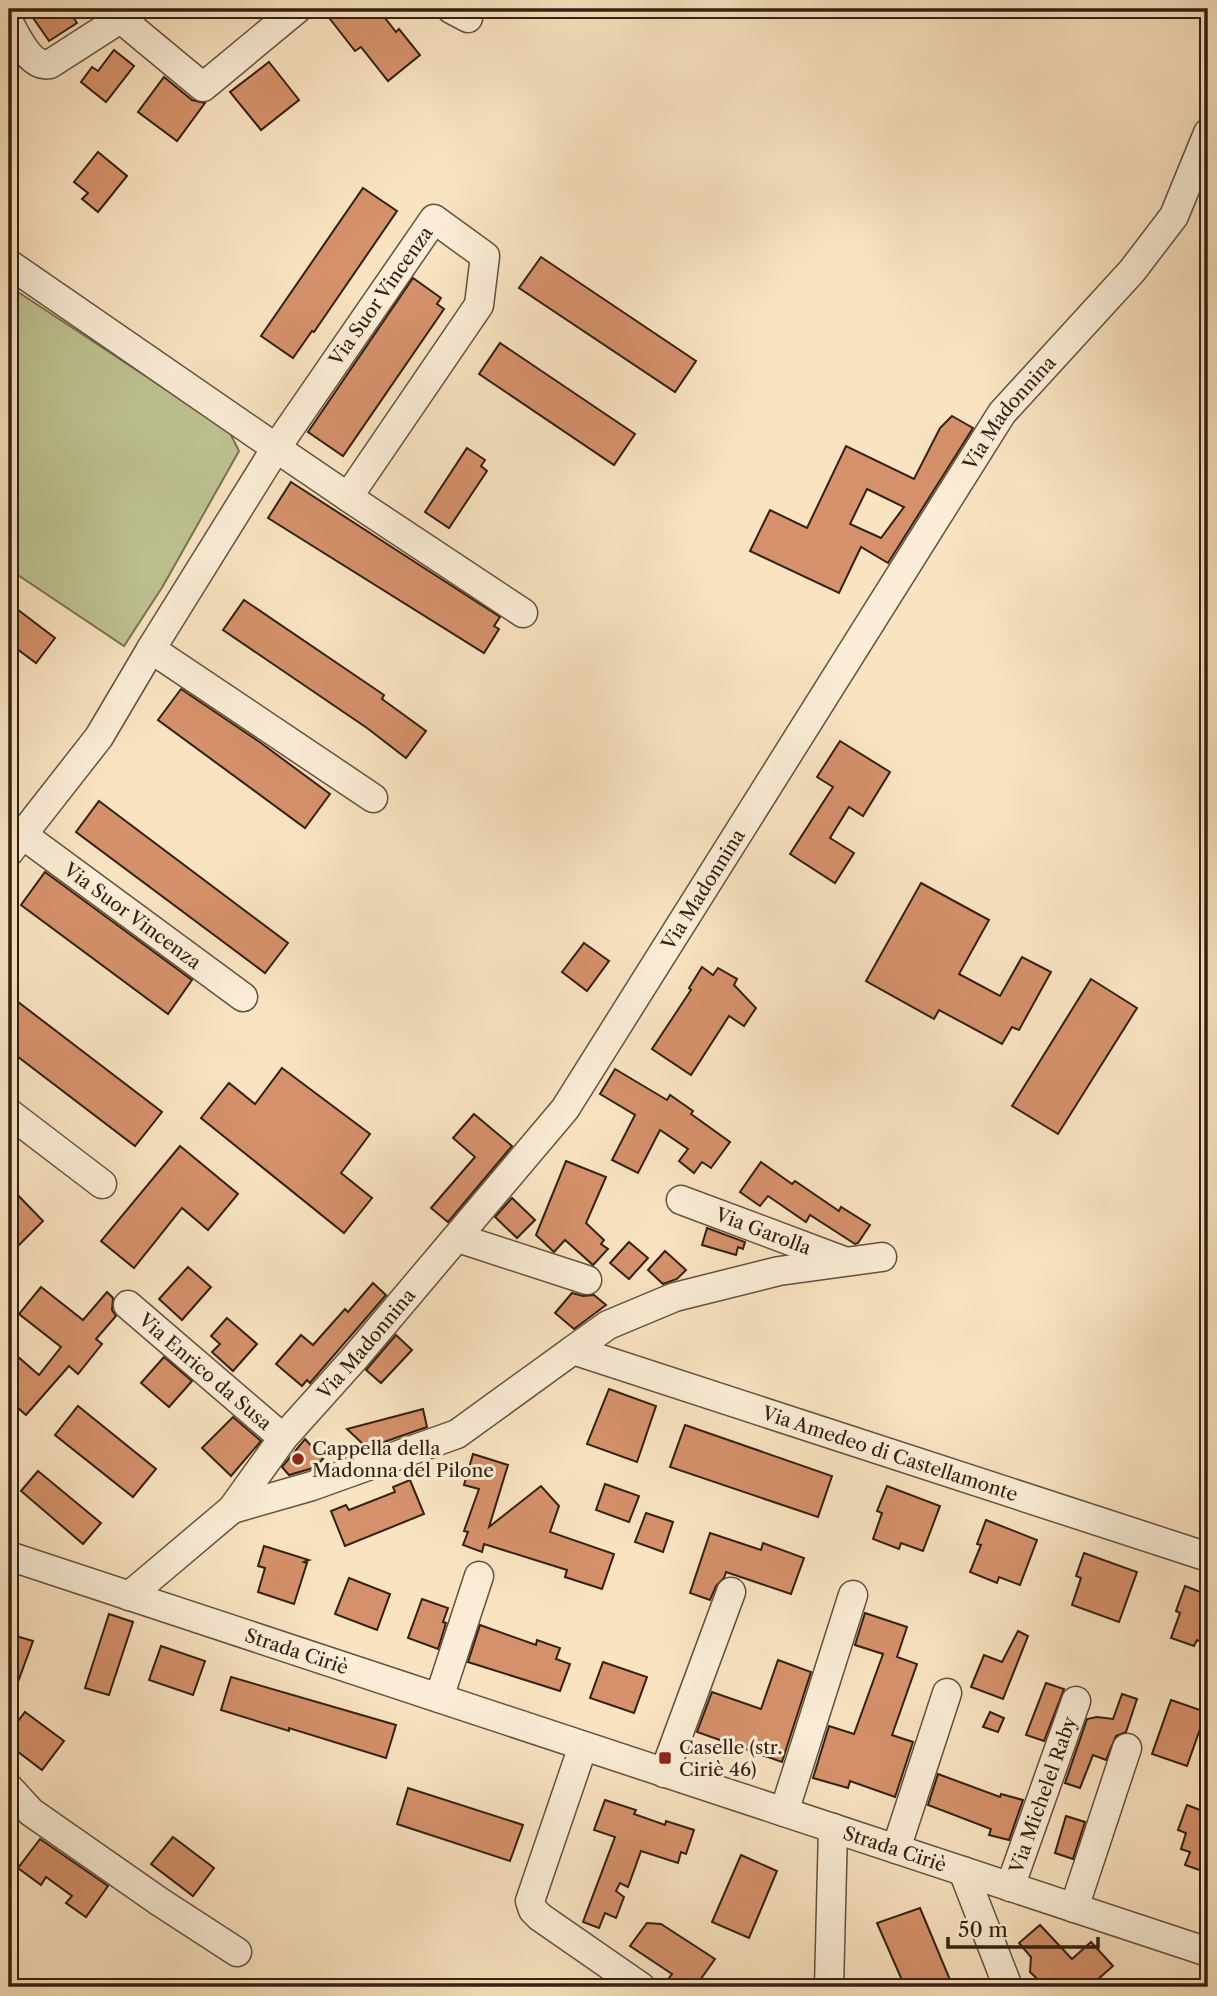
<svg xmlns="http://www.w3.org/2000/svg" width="1217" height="1996" font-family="'Libre Caslon Text',serif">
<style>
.green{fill:#bec392;stroke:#787252;stroke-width:2}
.building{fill:#d5916b;stroke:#322011;stroke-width:2;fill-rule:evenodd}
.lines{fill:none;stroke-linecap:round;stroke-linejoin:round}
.minor-casing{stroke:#64513d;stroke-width:31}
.minor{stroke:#fbedd7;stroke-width:28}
.poi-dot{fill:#8f2418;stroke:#fbedd7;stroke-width:2.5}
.labels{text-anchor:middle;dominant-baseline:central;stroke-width:6;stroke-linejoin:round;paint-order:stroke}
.street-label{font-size:19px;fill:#322011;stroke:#fbedd7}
.poi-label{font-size:19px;fill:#322011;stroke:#fbedd7;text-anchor:start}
</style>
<rect width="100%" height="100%" fill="#f9e3c1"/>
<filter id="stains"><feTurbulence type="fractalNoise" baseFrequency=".00286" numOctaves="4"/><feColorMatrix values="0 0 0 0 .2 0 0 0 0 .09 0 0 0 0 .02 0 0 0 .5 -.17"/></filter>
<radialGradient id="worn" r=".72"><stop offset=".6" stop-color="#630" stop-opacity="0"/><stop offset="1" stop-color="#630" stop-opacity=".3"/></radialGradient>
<!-- green -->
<polygon class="green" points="9,286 229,431 239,451 163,586 124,646 9,569 9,480 18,476 18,463 9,447"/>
<!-- building -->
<g class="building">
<polygon points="27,9 68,9 77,23 49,41"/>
<polygon points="343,9 378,9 396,32 399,29 420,55 388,81 361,47 355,51 330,19"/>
<polygon points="114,50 134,66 106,102 81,82 92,67 98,71"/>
<polygon points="269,62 299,100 261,130 230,92"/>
<polygon points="164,77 192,100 205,103 177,141 138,112"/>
<polygon points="98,152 127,176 98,212 82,199 88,193 74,182"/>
<polygon points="363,188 397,211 314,332 312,331 293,358 261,336"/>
<polygon points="541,257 696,361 675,392 519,288"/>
<polygon points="413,278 441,298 437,304 444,309 343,456 308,432"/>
<polygon points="500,343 635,434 614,465 479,374"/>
<path d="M952,416L973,428L888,563L861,547L839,593L750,551L770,510L807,528L846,446L914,479L940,428ZM867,489L904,507L881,538L850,524Z"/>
<polygon points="467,448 485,460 481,466 487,471 449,528 425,512"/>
<polygon points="291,482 500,617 494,626 499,629 484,653 268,518"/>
<polygon points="244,600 384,695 382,699 426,731 406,758 367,728 223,630"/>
<polygon points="9,603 55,638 36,663 9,643"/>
<polygon points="181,689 261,743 330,794 305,828 158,720"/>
<polygon points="840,741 890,772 863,816 849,807 830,838 854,853 835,883 790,854 833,787 817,777"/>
<polygon points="99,801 288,943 265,973 76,832"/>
<polygon points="45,872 192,980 168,1014 21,905"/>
<polygon points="921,883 989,920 959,974 1000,996 1022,957 1051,972 1019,1030 1012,1027 1002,1044 939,1010 934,1019 866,981"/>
<polygon points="584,943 609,961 587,991 562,972"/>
<polygon points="702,967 713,975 718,968 737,979 734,985 756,1008 744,1026 729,1016 691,1075 652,1049 691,990 689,988"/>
<polygon points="1091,979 1137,1008 1058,1134 1012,1106"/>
<polygon points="9,995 162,1112 135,1146 9,1050"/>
<polygon points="282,1068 370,1134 341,1173 372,1198 344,1233 201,1118 229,1083 255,1104"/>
<polygon points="615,1069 667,1100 670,1095 693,1111 691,1114 730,1142 711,1168 702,1162 694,1173 679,1161 688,1149 660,1130 638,1173 612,1160 635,1115 600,1094"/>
<polygon points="474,1114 512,1146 448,1222 431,1208 475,1157 453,1138"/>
<polygon points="180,1146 238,1194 208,1230 182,1208 134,1268 101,1241"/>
<polygon points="566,1161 606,1177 586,1223 604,1240 601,1244 608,1249 593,1265 565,1240 554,1252 536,1235"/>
<polygon points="761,1162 792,1184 795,1181 839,1211 841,1207 870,1225 858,1243 855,1244 810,1215 806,1222 768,1196 760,1206 740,1192"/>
<polygon points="9,1186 43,1221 9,1255"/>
<polygon points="512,1198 535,1220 517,1238 495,1217"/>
<polygon points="707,1228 745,1242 743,1249 738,1247 736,1255 702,1245"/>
<polygon points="629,1242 648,1258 629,1279 610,1263"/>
<polygon points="665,1251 686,1270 677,1279 663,1284 648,1270"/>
<polygon points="188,1267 211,1287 182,1320 159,1299"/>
<polygon points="373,1283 386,1295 310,1383 307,1380 302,1386 276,1364 301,1335 313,1345 345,1309 348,1312"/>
<polygon points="41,1287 83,1320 107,1292 113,1298 112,1310 116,1316 96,1339 102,1344 78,1374 69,1366 26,1415 9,1400 9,1349 39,1375 61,1347 19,1314"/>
<polygon points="572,1293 583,1296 594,1295 606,1305 574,1329 555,1313"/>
<polygon points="227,1318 257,1344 233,1371 212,1352 220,1344 211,1336"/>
<polygon points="396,1335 412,1350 381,1383 366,1370"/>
<polygon points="164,1357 192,1381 169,1407 141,1383"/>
<polygon points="609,1389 656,1406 637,1462 587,1444"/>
<polygon points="78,1406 156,1469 133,1497 55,1435"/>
<polygon points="423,1409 427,1427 381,1443 366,1447 347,1429"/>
<polygon points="233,1417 261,1441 231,1476 202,1448"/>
<polygon points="685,1425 832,1476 818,1517 670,1467"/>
<polygon points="305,1439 323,1459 313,1468 289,1475 282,1467"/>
<polygon points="473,1454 508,1465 489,1527 541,1486 559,1506 550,1532 614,1554 602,1589 565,1577 567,1570 484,1544 482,1552 463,1545 468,1532 464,1531 479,1489 464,1485"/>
<polygon points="38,1471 101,1523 83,1544 21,1491"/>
<polygon points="410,1480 424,1514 345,1546 331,1511 346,1505 349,1510 395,1492 393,1487"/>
<polygon points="605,1484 639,1496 629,1522 596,1510"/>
<polygon points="887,1486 940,1506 923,1551 901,1543 899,1549 873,1539 882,1513 877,1511"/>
<polygon points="646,1513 673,1522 663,1552 635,1542"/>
<polygon points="986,1520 1037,1540 1020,1585 999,1577 997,1583 970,1572 981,1545 977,1544"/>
<polygon points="710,1533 761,1550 763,1543 804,1558 791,1594 726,1572 724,1578 716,1586 710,1600 690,1593"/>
<polygon points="264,1546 309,1560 304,1562 307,1563 294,1604 258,1592 265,1568 258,1566"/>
<polygon points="1084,1553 1137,1572 1119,1622 1072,1605 1081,1578 1076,1576"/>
<polygon points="349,1578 390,1594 377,1630 335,1614"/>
<polygon points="1185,1586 1208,1595 1208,1645 1197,1640 1194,1646 1171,1638 1180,1613 1176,1611"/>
<polygon points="422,1599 448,1608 443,1622 446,1623 438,1649 408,1638"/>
<polygon points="865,1613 907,1627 897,1657 917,1664 892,1735 913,1742 895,1797 850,1781 848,1788 813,1778 829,1726 854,1734 883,1654 855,1645"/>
<polygon points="109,1614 133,1622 109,1695 85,1688"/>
<polygon points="480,1625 536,1645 537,1640 560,1648 556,1659 570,1664 560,1691 468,1662"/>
<polygon points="1018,1631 1028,1636 1003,1699 971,1687 984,1655 1002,1662"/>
<polygon points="9,1634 33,1641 11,1701 9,1701"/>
<polygon points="161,1646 205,1661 193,1695 149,1680"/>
<polygon points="778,1660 811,1672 782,1762 697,1732 712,1692 761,1709"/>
<polygon points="603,1662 647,1677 634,1713 590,1698"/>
<polygon points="231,1677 396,1725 386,1758 289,1728 289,1731 221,1710"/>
<polygon points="1046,1683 1064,1689 1044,1741 1026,1735"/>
<polygon points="1122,1694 1137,1699 1126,1732 1116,1736 1106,1760 1093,1755 1080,1788 1065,1783 1087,1719 1097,1717 1113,1719"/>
<polygon points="1171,1700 1206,1712 1187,1766 1152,1754"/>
<polygon points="25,1712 64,1741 42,1770 9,1745 9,1733"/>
<polygon points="990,1712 1004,1718 998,1732 983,1727"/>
<polygon points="938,1774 1000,1797 1001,1794 1023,1800 1009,1840 989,1835 991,1829 928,1805"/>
<polygon points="408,1788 523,1825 510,1861 397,1824"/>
<polygon points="605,1800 636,1810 634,1814 665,1825 666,1821 694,1830 686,1854 681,1852 678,1863 641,1851 628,1887 620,1883 616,1891 624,1897 616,1918 605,1913 599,1928 583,1922 615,1837 594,1830"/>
<polygon points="1187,1805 1208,1813 1208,1873 1185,1865 1190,1852 1181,1849 1186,1833 1178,1830"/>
<polygon points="1066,1816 1085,1822 1073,1859 1055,1853"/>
<polygon points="173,1837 214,1868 193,1896 151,1864"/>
<polygon points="40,1839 108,1886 86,1917 66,1903 72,1896 46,1877 41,1885 18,1868"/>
<polygon points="741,1855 777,1871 749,1938 712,1922"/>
<polygon points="920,1908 953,1987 905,1987 877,1923"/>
<polygon points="647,1923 661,1924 715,1959 695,1987 683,1987 669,1978 672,1974 630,1946"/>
<polygon points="1040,1925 1072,1959 1091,1942 1113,1966 1089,1987 1046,1987 1030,1972 1031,1957 1019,1943"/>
</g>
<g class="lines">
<!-- minor casing -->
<g class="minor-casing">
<g id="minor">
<polyline points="451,9 468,18"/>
<polyline points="121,19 203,87 297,9"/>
<path d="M9,23C18,38 30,68 50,64L134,10"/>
<polygon points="434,219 485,256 479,305 348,497 276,448"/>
<polyline points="9,264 276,448 151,649 99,737 9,852"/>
<polyline points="348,497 523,613"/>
<polyline points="151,649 373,798"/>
<path id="s1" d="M23,835L243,997"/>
<polyline points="9,1113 102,1184"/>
<path id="s2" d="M681,1200L844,1261"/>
<polyline points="458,1238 587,1280"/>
<path id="s3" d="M128,1305L283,1438"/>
<polyline points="573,1350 608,1325 675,1297 779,1271 882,1257"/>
<path id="s4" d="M232,1509L312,1486L457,1434L573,1350L1208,1557"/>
<path id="s5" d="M9,1556L1208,1952"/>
<path id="s6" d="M129,1596L232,1509L283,1438L353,1360L565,1109L1002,413L1132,271L1174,216L1208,133"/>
<polyline points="439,1698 479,1576"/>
<polyline points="583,1746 530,1901 533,1910 540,1917 641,1987"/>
<polyline points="664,1773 731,1592"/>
<polyline points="9,1788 31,1812 160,1902 237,1952"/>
<polyline points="784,1812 853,1595"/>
<polyline points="896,1849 947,1693"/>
<polyline points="963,1871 1008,1987"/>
<path id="s7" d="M1010,1887L1076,1701"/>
<polyline points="1074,1908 1127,1748"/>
<polyline points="829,1987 833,1828"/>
</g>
</g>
<!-- minor -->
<use href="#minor" class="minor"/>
</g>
<!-- markers -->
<g class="poi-dot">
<circle cx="298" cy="1459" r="7"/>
<rect x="658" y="1751" width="14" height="14" rx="3.5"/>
</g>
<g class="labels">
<!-- street labels -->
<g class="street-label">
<text transform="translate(381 296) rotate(-55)">Via Suor Vincenza</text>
<text stroke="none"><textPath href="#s6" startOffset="1482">Via Madonnina</textPath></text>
<text stroke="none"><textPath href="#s6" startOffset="915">Via Madonnina</textPath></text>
<text stroke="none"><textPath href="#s1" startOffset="136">Via Suor Vincenza</textPath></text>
<text stroke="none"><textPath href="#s2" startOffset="88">Via Garolla</textPath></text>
<text stroke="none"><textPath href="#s6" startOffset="348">Via Madonnina</textPath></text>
<text stroke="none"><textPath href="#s3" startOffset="102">Via Enrico da Susa</textPath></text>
<text stroke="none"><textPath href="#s4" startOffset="714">Via Amedeo di Castellamonte</textPath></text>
<text stroke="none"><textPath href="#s5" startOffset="303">Strada Ciriè</textPath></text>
<text stroke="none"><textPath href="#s7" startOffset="98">Via Michelel Raby</textPath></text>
<text stroke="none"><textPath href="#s5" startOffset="933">Strada Ciriè</textPath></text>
</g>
<!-- poi labels -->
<g class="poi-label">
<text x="312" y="1448">Cappella della<tspan x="312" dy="22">Madonna del Pilone</tspan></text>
<text x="679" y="1747">Caselle (str.<tspan x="679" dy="22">Ciriè 46)</tspan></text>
</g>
</g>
<!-- margin -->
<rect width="1217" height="1996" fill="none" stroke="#f9e3c1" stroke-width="35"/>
<rect x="10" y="10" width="1196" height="1975" fill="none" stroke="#322011" stroke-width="3.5"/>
<rect x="18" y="18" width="1182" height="1961" fill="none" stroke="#322011" stroke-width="2"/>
<!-- scale -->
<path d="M948 1937v10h150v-10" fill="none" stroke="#322011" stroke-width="3.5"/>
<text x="958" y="1937" font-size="21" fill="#322011" stroke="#fbedd7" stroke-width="5" paint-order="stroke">50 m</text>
<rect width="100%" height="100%" filter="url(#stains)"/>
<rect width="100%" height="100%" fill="url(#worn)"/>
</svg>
